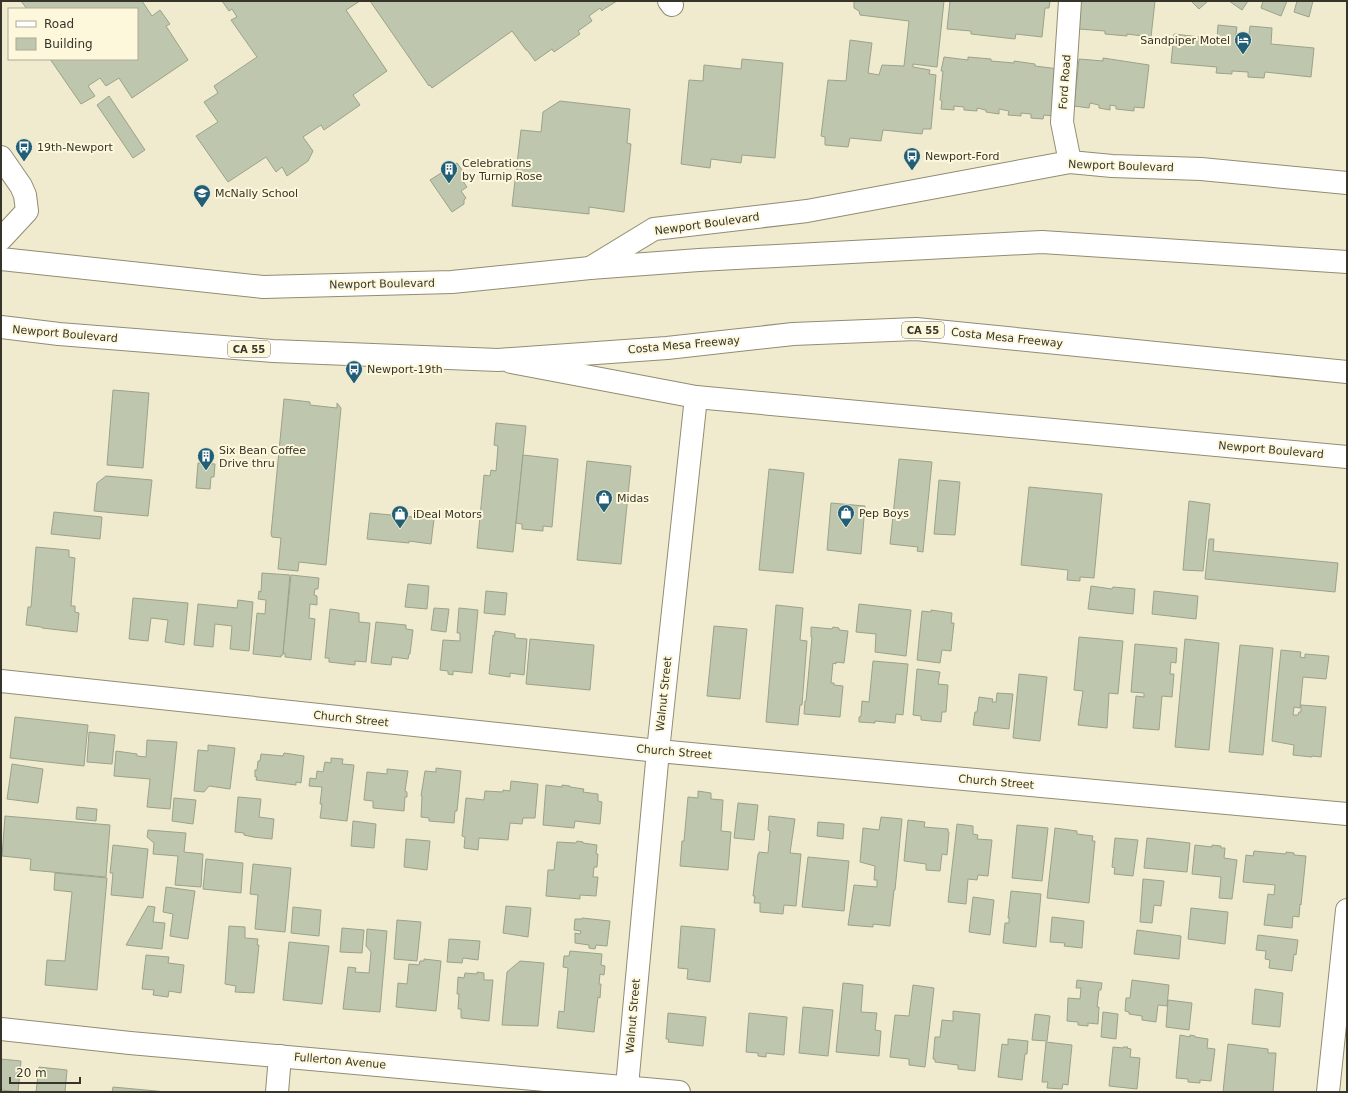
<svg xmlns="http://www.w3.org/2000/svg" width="1348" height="1093" font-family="'DejaVu Sans',sans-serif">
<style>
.building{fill:#bec7ad;stroke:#9aa38a}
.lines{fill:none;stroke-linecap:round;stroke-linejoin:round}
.minor-casing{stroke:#918c72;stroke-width:24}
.major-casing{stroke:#918c72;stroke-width:24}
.highway-casing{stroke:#918c72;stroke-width:24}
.minor{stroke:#fff;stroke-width:22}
.major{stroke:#fff;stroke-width:22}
.highway{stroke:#fff;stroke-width:22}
.labels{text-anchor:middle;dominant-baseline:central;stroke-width:4;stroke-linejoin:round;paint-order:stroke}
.shield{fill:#fdf8dc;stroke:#72705f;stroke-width:1}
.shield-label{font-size:10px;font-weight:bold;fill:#37352a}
.poi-label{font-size:11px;fill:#37352a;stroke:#fdf8dc;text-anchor:start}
.street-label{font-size:11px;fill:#37352a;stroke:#fdf8dc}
</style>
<rect width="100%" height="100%" fill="#f0ebcf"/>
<!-- building -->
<g class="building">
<polygon points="21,1 142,1 152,16 160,10 170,24 166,26 188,60 132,98 119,78 106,86 100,78 88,86 95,96 81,104 50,59 137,59 137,9 27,9"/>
<polygon points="222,1 360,1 346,10 387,71 353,95 360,105 324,130 321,125 303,137 313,151 308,161 287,176 282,167 276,172 266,157 228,182 196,136 218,122 204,102 218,93 214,86 257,57 231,20 237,17 232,9 229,11"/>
<polygon points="370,1 617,1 604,9 602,11 600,8 589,16 592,21 578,31 580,34 554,52 552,49 535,61 527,50 526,50 512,31 432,88 430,85 429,86"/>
<polygon points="854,1 944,1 937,67 913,64 913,67 930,70 929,74 936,75 931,129 923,129 922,134 883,130 881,141 850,138 848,147 825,145 825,137 821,136 828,80 846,81 850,40 872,43 868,73 879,75 882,65 904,66 909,21 860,15 859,11 854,8"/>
<polygon points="950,1 1050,1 1049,8 1045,8 1042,37 1016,34 1015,39 971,34 971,31 947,29"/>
<polygon points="1081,1 1155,1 1151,37 1127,34 1127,36 1105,34 1105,31 1079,29 1079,12 1080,13"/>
<polygon points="1191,1 1208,1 1199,9"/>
<polygon points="1229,1 1248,1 1242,10"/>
<polygon points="1263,1 1287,1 1281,16 1261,8"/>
<polygon points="1297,1 1313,1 1309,17 1294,12"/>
<polygon points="1218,25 1237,27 1235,41 1248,42 1250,26 1272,28 1271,44 1314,48 1311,77 1265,72 1264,78 1248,77 1248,72 1232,71 1232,74 1216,73 1217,67 1171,63 1174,34 1217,39"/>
<polygon points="944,57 968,60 968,57 991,59 991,61 1014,63 1014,61 1035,64 1035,66 1059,69 1054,116 1044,115 1043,119 1031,118 1031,114 1021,113 1021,116 1008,115 1009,111 999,109 999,114 986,112 986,110 977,108 977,111 964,110 964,107 954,106 954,110 941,109 942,101 940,100 943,71 941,71"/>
<polygon points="1103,58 1149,65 1144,108 1134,107 1134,111 1116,109 1116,106 1110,105 1110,110 1099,108 1099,105 1090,103 1089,108 1074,106 1079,59 1103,61"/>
<polygon points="742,59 783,63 775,158 742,155 741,163 711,159 710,168 681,164 689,80 703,81 704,65 741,69"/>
<polygon points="109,96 145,150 133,158 97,105"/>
<polygon points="560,101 630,109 627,143 631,144 624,212 589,207 589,214 512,206 521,130 541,132 543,112"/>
<polygon points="457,163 467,177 462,180 467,187 461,191 466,198 464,200 464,204 452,212 430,180"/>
<polygon points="113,390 149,393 143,468 107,465"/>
<polygon points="284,399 310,402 310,405 337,408 337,403 341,408 326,565 299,562 298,571 278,569 281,538 272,537 271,534"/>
<polygon points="496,423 526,426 513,552 477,548 484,475 490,476 491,470 496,471 498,446 494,445"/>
<polygon points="523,455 558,459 552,527 543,526 543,531 522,529 522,524 516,523"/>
<polygon points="899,459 932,462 923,552 917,551 918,547 890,544"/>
<polygon points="587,461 631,466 621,564 577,560"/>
<polygon points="198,463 215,464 214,477 211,477 210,489 196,488"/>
<polygon points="769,469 804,473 793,573 759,570"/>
<polygon points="106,476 152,480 148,516 94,511 97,483"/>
<polygon points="939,480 960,482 955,535 934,534"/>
<polygon points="1029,487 1102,494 1094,578 1080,577 1080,581 1067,580 1068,570 1021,565"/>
<polygon points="1189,501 1210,504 1203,571 1183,570"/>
<polygon points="831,503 865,506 861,554 827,550"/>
<polygon points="54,512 102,517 100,539 51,534"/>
<polygon points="370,513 434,519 431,544 409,541 409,543 367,539"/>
<polygon points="1209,539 1214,539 1213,551 1338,563 1335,592 1205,579"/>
<polygon points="36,547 69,550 69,557 75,558 71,606 75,606 75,612 79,613 77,632 42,628 41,627 26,625 28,607 31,607"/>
<polygon points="262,573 290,575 283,655 281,655 281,657 253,654 257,613 265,614 266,600 258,599 259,591 261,592"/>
<polygon points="291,575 319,578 318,589 315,589 314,595 317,596 317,605 310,604 309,618 315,619 311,660 285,657 285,653 283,653"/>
<polygon points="408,584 429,586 427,609 405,607"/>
<polygon points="1091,586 1112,589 1113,587 1135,589 1133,614 1088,609"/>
<polygon points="486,591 507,593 505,615 484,613"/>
<polygon points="1154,591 1198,596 1196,619 1152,614"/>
<polygon points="133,598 188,603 184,645 165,642 168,620 151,618 148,641 129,639"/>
<polygon points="238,600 253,602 249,651 230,649 232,626 215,624 213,647 194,645 198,604 237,608"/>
<polygon points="859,604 911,610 906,656 875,652 876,634 856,632"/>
<polygon points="776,605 803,608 800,640 807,641 802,705 800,705 798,725 766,722"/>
<polygon points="434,608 449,609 446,632 431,630"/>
<polygon points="459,608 478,610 472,673 453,671 453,675 448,674 448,671 440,670 443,640 460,641 460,633 457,633"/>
<polygon points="330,609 359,613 359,622 370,623 366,662 355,661 355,665 329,662 329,658 325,658"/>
<polygon points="931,610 952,613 951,623 954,623 951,651 942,650 940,663 917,660 922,611 931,612"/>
<polygon points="376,622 406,625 406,629 413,630 410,654 409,654 408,659 392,657 391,665 371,663"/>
<polygon points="714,626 747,629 740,699 707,696"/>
<polygon points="811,627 832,629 833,627 839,628 839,630 848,631 844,663 836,662 836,664 833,663 831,683 834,683 834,685 843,686 840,717 804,714 805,701 806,701 812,637 811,637"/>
<polygon points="495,631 515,634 515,638 527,639 524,675 510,673 510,677 489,674 493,635 494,636"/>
<polygon points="1079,637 1123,641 1118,694 1109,693 1107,728 1078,725 1083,691 1074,690"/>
<polygon points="530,639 594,645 590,690 526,684"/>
<polygon points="1185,639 1219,643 1209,750 1175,747"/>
<polygon points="1135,644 1177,648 1176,663 1171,662 1170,674 1174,674 1172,697 1162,696 1159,730 1133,728 1136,696 1144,697 1144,693 1131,692"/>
<polygon points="1240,645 1273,648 1263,755 1229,752"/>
<polygon points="1281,650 1301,652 1300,657 1305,658 1305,654 1329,656 1326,679 1303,677 1300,708 1294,707 1293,715 1298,715 1299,712 1301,712 1301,705 1326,707 1321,757 1312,756 1312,757 1293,755 1294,745 1272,741"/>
<polygon points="873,661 908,664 903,715 896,714 895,723 875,721 875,723 859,722 859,717 861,716 862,701 869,702"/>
<polygon points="917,669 940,672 938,684 948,685 946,712 942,712 941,722 921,720 921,716 913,715"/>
<polygon points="1019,674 1047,677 1040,741 1013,738"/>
<polygon points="997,693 1013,694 1009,729 973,725 975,712 977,712 979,697 993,699 992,702 996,702"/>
<polygon points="15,717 88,725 84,766 10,758"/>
<polygon points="89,732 115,735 112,764 87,762"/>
<polygon points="147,740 177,742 170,809 147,807 150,779 114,776 116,751 137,754 137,756 146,757"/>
<polygon points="208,745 235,748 230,789 209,786 204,792 194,791 198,750 208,751"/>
<polygon points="284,753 304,756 301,783 296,782 296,785 256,780 257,777 255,777 255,770 257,770 258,761 260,761 261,754 283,756"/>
<polygon points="331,758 343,759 342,764 354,765 347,821 320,818 322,804 320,804 322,787 309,786 310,778 316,779 317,771 323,772 325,762 331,763"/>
<polygon points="12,764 43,769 38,803 7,799"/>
<polygon points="436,768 461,771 457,811 455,811 454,823 429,821 429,818 421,817 422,796 421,796 425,771 436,772"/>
<polygon points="387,769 408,771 405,791 407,792 407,797 405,797 404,811 373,808 373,801 364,800 367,772 387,774"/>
<polygon points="511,781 538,784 535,818 523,818 522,824 510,823 508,840 479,838 478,850 464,848 465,837 462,836 466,798 484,800 485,791 503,792 503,790 510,791"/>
<polygon points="546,785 562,787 562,785 570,786 570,787 584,789 583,792 598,794 598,801 602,802 600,824 575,821 574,828 543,825"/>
<polygon points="698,791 711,793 711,799 723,800 721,831 731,832 728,870 680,866 682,841 684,841 688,797 698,798"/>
<polygon points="238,797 261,799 259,817 274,819 272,839 253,837 244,835 244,833 235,832"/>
<polygon points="174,798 196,800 193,824 172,821"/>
<polygon points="738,803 758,805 754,840 734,838"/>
<polygon points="77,807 97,809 96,821 76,819"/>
<polygon points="5,816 110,825 106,877 30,870 31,859 2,856"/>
<polygon points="769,816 795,819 790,853 801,854 796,906 784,905 783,914 760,912 760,903 754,903 755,896 753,896 758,854 759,854 759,852 768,853 770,831 768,830"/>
<polygon points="881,817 902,819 895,890 894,890 890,926 873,924 873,927 848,925 854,885 877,887 877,880 874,880 875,866 860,862 863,828 879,830"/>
<polygon points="908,820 925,822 924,827 948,829 948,832 949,832 947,855 942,854 940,871 926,870 926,864 904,861"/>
<polygon points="353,821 376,824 374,848 351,846"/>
<polygon points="818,822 844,824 843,839 817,836"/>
<polygon points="957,824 973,826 973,834 978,835 977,839 992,840 988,876 978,875 977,880 968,879 966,904 948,902"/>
<polygon points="1017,825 1048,828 1042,881 1012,878"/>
<polygon points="1055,828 1077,831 1077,834 1093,836 1092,841 1095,841 1089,903 1047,898"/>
<polygon points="148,830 186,833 184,852 203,854 201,887 175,885 178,856 153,854 154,843 147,837"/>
<polygon points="1115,838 1138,840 1133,876 1114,874 1115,868 1112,867"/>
<polygon points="1147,838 1190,843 1187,872 1144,868"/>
<polygon points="406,839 430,841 427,870 404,867"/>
<polygon points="577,841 583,842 583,843 597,845 596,854 598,854 597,867 594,867 593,877 598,877 596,896 580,895 580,899 546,896 548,870 554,870 557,842 576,843"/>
<polygon points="113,845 148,849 143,898 111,895 113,873 110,873"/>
<polygon points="1195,845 1212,847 1212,845 1221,846 1221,848 1225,848 1224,858 1237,860 1232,899 1219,898 1221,877 1192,874"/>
<polygon points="1254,851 1286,854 1286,852 1294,853 1294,855 1306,856 1301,905 1300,904 1299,917 1293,916 1292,928 1264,925 1268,894 1274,895 1275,885 1243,882 1246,855 1253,856"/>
<polygon points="808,857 849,861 844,911 802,907"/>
<polygon points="206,859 243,863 241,893 203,889"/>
<polygon points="253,864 291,868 285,932 255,929 258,895 250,894"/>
<polygon points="55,873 107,878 97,990 45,985 47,960 65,961 72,892 54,890"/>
<polygon points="1143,879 1164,881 1161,906 1154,905 1152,923 1140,922"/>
<polygon points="166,887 195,891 188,939 170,936 173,914 163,912"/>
<polygon points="1011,891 1041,894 1036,947 1003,943 1005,923 1009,923 1009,917 1008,918"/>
<polygon points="973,897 994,900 990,935 969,932"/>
<polygon points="148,906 155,907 153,922 165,923 162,949 126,945"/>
<polygon points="506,906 531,908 528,937 503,933"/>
<polygon points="293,907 321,910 319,936 291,933"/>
<polygon points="1191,908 1228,912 1225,944 1188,939"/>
<polygon points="1052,917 1084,921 1082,948 1064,946 1065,943 1050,942"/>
<polygon points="582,918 610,921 607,946 596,945 595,949 589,948 589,945 575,943 575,933 580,934 581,931 574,930 575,919 582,919"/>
<polygon points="397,920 421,922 417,961 394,959"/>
<polygon points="229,926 245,927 245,938 258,939 257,945 259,945 254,993 235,992 236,986 225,984"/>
<polygon points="681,926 715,929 710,982 687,979 688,969 678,968"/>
<polygon points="342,928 364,930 362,953 340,952"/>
<polygon points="367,929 387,931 380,1012 343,1009 348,967 356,968 355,972 369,973 371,952 366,946"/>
<polygon points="1137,930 1181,936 1179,959 1134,954"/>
<polygon points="1258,935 1298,940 1296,955 1294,954 1292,971 1269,968 1270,960 1265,959 1266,951 1256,950"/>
<polygon points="449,939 480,941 478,960 463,958 462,963 447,962"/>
<polygon points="289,942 329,946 322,1004 283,1000"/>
<polygon points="570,951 602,954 601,965 605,966 604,975 600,974 599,984 601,984 600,998 598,997 594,1032 557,1028 559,1011 564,1012 568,968 563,967 564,956 569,956"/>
<polygon points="146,955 169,957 168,963 184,965 181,993 169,991 168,997 153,995 154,990 142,989"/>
<polygon points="424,959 441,961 436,1011 396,1007 398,983 407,984 409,964 419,965 420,961 424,961"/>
<polygon points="520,961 544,963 538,1026 502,1025 507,972"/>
<polygon points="477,972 484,973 484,980 493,980 489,1021 461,1018 461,1009 458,1009 459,994 457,994 458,977 464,978 465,973 477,974"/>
<polygon points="1077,980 1102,983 1101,990 1099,990 1097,1007 1099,1007 1098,1024 1088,1023 1088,1026 1078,1025 1078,1022 1067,1021 1068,998 1080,999 1081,988 1076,988"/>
<polygon points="1132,980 1169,985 1167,1006 1158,1005 1156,1022 1142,1020 1142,1016 1129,1014 1129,1012 1125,1011 1126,998 1130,998"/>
<polygon points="843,983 863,985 861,1012 877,1013 875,1030 881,1031 879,1056 836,1052"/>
<polygon points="913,985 934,988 925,1067 909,1065 909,1059 890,1057 895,1015 909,1016"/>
<polygon points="1255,989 1283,993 1280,1027 1252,1024"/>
<polygon points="1168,1000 1192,1003 1189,1030 1166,1027"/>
<polygon points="803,1007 833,1010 828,1056 799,1053"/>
<polygon points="953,1011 980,1014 975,1071 958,1069 958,1065 935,1062 935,1059 933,1059 935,1037 940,1037 942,1020 953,1021"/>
<polygon points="1103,1012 1118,1014 1116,1039 1101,1037"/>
<polygon points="668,1013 706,1017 703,1046 668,1042 669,1039 666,1039"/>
<polygon points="749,1013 787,1017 784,1055 766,1053 766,1057 758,1056 758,1053 746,1052"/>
<polygon points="1035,1014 1050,1016 1047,1041 1032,1040"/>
<polygon points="1180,1035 1190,1037 1190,1035 1195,1036 1195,1037 1208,1039 1207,1048 1215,1049 1211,1081 1200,1080 1200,1083 1188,1082 1188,1079 1176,1078"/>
<polygon points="1008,1039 1028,1041 1027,1054 1025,1054 1022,1080 998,1077 1002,1044 1008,1045"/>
<polygon points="1046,1042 1072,1045 1068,1085 1063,1084 1062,1089 1047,1088 1048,1082 1042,1082"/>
<polygon points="1228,1044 1268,1049 1268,1053 1276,1053 1273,1092 1223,1092"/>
<polygon points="1113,1047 1123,1048 1123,1047 1128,1047 1127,1048 1131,1049 1130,1057 1140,1058 1137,1089 1109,1086"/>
<polygon points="1,1059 21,1061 18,1092 1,1090"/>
<polygon points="39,1067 67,1070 65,1092 36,1092"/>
<polygon points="113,1087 167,1092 112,1092"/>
</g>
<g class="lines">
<!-- minor casing -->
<g class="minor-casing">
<g id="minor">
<polyline points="669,1 672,5"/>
<polyline points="1070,162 1062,122 1070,1"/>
<polyline points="1,681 658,751 1347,814"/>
<polyline points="1,1029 130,1043 679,1092"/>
<polyline points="627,1086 658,751 696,397"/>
<polyline points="277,1092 280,1056"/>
<polyline points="1328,1092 1347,910"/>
</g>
</g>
<!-- major casing -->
<g class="major-casing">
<g id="major">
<polyline points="1,157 21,186 25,195 27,211 1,239"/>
<polyline points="590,268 654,229 807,211 1070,162 1112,166 1201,169 1347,183"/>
<polyline points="511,362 696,397 1347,457"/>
</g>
</g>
<!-- highway casing -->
<g class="highway-casing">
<g id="highway">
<polyline points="1,259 263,287 452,282 590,268 699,260 1042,242 1347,262"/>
<polyline points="1,327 59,334 273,351 498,360 667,348 793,334 916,329 1347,372"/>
</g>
</g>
<!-- minor -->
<use href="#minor" class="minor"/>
<!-- major -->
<use href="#major" class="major"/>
<!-- highway -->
<use href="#highway" class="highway"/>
</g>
<!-- icons -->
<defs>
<g id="hotel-pin" transform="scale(0.9)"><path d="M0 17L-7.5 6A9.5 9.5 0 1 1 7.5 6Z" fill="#225e76" stroke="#fdf8dc"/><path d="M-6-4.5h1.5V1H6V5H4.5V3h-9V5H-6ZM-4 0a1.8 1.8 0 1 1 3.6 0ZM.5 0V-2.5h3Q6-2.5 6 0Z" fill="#fff"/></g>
<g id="bus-pin" transform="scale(0.9)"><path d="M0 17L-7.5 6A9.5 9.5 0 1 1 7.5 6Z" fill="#225e76" stroke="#fdf8dc"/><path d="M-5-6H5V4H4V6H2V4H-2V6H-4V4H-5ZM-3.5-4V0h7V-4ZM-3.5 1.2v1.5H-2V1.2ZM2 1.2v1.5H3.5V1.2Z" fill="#fff"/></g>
<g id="building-pin" transform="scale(0.9)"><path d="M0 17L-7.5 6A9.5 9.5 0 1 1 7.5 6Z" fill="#225e76" stroke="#fdf8dc"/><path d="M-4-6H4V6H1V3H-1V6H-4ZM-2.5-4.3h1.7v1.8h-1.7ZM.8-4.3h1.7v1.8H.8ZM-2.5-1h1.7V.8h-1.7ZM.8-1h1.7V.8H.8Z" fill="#fff"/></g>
<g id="school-pin" transform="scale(0.9)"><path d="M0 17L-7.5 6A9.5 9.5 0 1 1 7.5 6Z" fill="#225e76" stroke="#fdf8dc"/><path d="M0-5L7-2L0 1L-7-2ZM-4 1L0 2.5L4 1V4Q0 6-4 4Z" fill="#fff"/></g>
<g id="shop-pin" transform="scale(0.9)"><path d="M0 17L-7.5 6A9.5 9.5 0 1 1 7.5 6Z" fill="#225e76" stroke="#fdf8dc"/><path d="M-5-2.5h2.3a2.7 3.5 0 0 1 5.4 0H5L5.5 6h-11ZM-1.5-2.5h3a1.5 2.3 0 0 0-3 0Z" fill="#fff"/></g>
</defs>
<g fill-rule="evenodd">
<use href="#hotel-pin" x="1243" y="40"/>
<use href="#bus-pin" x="24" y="147"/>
<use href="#bus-pin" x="912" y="156"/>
<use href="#building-pin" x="449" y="169"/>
<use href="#school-pin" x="202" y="193"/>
<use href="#bus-pin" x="354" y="369"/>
<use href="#building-pin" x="206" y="456"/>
<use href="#shop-pin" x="604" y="498"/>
<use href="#shop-pin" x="846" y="513"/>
<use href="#shop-pin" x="400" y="514"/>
</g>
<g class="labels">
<!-- shield labels -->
<g class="shield">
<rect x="902" y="322" width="42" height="16" rx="3"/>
<rect x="228" y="341" width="42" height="16" rx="3"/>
</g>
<g class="shield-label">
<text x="923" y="330">CA 55</text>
<text x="249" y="349">CA 55</text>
</g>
<!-- poi labels -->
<g class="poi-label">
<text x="1230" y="40" text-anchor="end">Sandpiper Motel</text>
<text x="37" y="147">19th-Newport</text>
<text x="925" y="156">Newport-Ford</text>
<text x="462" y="163">Celebrations<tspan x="462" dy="13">by Turnip Rose</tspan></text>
<text x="215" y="193">McNally School</text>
<text x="367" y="369">Newport-19th</text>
<text x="219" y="450">Six Bean Coffee<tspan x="219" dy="13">Drive thru</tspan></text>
<text x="617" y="498">Midas</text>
<text x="859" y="513">Pep Boys</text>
<text x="413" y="514">iDeal Motors</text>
</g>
<!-- street labels -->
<g class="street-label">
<text transform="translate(1065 82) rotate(-86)">Ford Road</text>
<text transform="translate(1121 166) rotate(2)">Newport Boulevard</text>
<text transform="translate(707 224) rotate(-8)">Newport Boulevard</text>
<text transform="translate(382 284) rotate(-1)">Newport Boulevard</text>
<text transform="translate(65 334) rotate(5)">Newport Boulevard</text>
<text transform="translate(1007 338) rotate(6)">Costa Mesa Freeway</text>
<text transform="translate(684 345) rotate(-5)">Costa Mesa Freeway</text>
<text transform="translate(1271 450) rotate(5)">Newport Boulevard</text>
<text transform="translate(664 694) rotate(-84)">Walnut Street</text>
<text transform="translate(351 719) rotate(6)">Church Street</text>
<text transform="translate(674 752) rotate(5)">Church Street</text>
<text transform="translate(996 782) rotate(5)">Church Street</text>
<text transform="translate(633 1016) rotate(-85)">Walnut Street</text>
<text transform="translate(340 1061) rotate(5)">Fullerton Avenue</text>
</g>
</g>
<!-- border -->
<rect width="1348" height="1093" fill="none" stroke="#37352a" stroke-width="4"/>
<!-- legend -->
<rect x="8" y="8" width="130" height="52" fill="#fdf8dc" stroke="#aeaa95"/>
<rect x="16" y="21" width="20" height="6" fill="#ffffff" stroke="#aeaa95"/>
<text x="44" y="28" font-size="12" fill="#37352a">Road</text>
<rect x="16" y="38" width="20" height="12" fill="#bec7ad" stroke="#aeaa95"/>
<text x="44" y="48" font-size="12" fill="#37352a">Building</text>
<!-- scale -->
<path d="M10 1077v6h70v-6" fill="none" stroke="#37352a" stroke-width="2"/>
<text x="16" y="1077" font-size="12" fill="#37352a" stroke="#fdf8dc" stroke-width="3" paint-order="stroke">20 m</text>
</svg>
